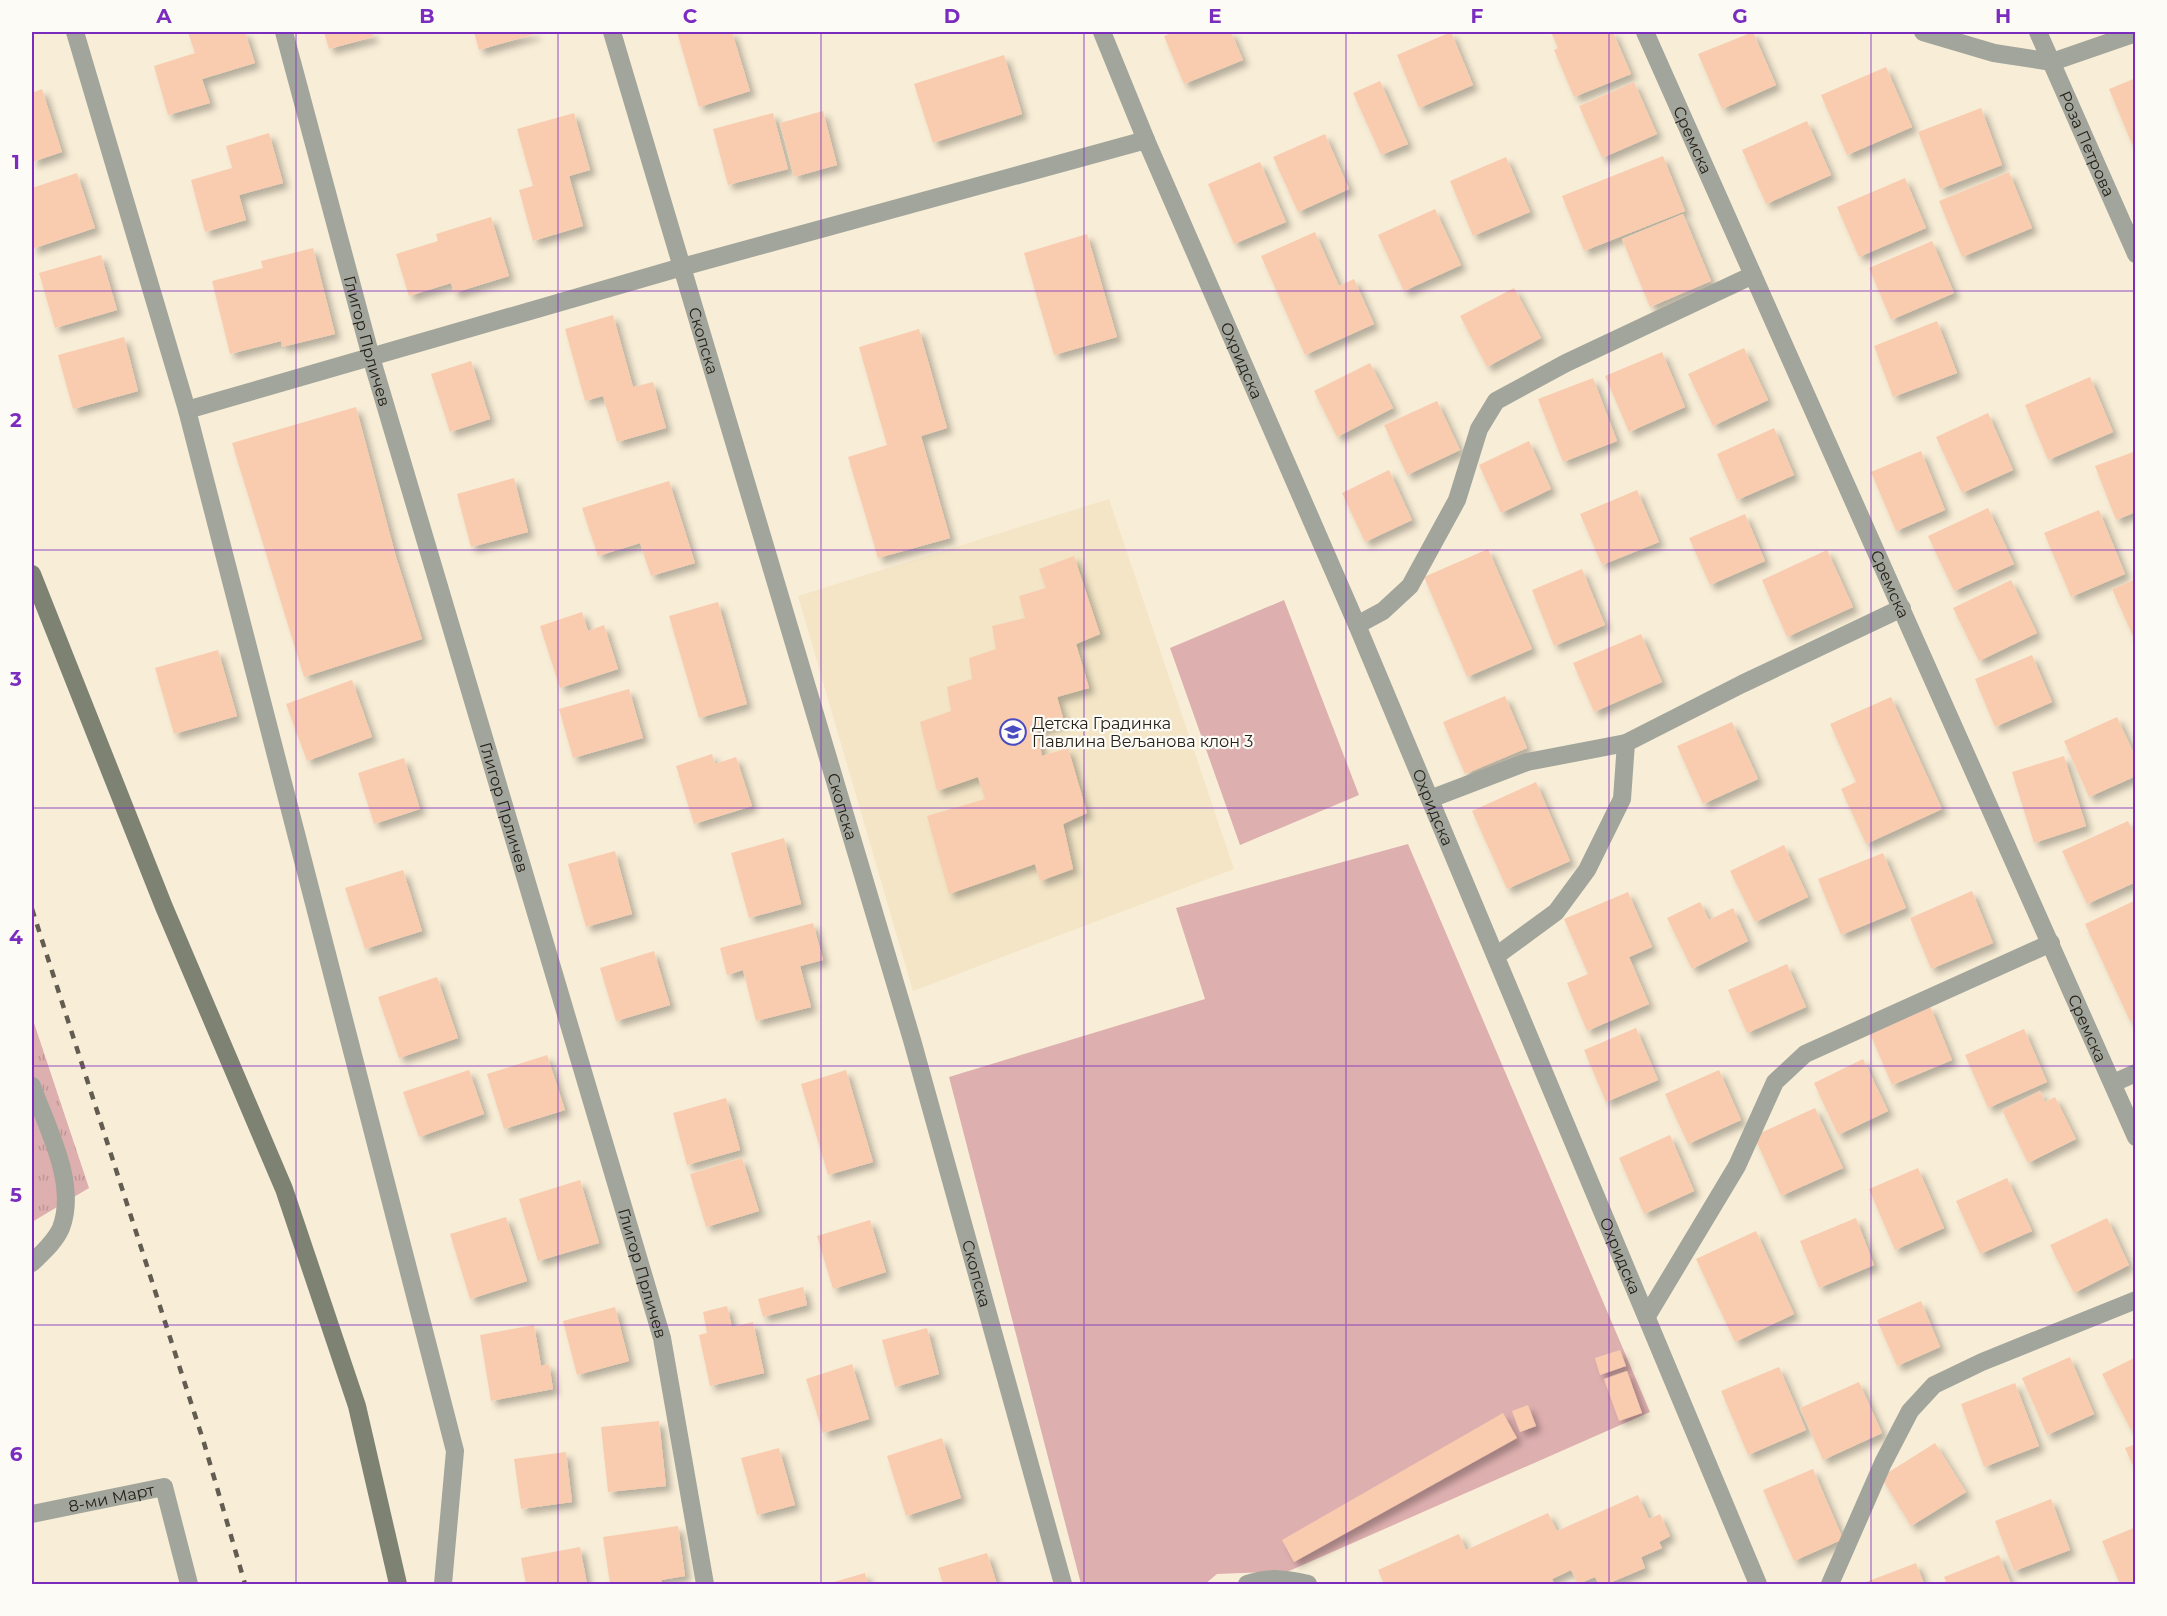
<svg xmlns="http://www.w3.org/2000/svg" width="2167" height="1616" font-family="Montserrat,sans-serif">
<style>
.built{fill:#f3e5c6}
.green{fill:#deafaf}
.park{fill:url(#park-tufts)}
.building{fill:#f9ccb0;filter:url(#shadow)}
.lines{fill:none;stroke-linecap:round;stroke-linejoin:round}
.street{stroke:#a2a59b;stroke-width:18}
.secondary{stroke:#7d8273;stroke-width:18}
.rail{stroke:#635d51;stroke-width:4.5;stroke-dasharray:8 8;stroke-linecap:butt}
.grid{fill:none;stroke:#7b2cbf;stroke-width:1.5;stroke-opacity:0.55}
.labels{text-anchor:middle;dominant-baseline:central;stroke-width:4.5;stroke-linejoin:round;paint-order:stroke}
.street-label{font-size:16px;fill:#252119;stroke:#fdfbf6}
.poi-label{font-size:16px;fill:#252119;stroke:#fdfbf6;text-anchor:start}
.neatline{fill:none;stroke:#7b2cbf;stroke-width:2}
.grid-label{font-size:20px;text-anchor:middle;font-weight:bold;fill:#7b2cbf}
</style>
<defs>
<pattern id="park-tufts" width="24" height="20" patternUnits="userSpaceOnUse" patternTransform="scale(1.5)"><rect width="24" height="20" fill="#deafaf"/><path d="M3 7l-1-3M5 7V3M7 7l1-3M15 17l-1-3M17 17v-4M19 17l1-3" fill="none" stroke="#be9696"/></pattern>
<filter id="shadow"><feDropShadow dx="5.5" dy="5.5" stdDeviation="3" flood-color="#0004"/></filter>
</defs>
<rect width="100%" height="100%" fill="#f8edd6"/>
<!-- built -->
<polygon class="built" points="1109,499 1234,869 913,991 798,596"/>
<!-- green -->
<g class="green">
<polygon points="1284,600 1359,795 1240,845 1170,648"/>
<polygon points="1408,844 1650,1412 1289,1571 1217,1574 1205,1584 1081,1584 949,1077 1205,999 1176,908"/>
</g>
<!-- park -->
<polygon class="park" points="32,1017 89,1188 32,1222"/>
<!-- building -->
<g class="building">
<polygon points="188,32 245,32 255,63 202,79 210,103 168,115 154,66 195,53"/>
<polygon points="324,32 372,32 373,37 329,49"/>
<polygon points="474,32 535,32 535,34 479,50"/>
<polygon points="677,32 732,32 750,91 699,107"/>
<polygon points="1174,32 1231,32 1243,60 1184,84 1164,36"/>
<polygon points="1451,32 1473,85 1419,108 1397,55"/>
<polygon points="1551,32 1613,32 1631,74 1574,97 1554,50 1558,48"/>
<polygon points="1753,32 1776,85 1722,109 1698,54"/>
<polygon points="1004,55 1022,114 933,143 914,84"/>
<polygon points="1886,67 1912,127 1847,155 1821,95"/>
<polygon points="2136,78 2136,143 2132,144 2109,89"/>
<polygon points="1380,81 1408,144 1381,155 1353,93"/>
<polygon points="1634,82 1657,134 1602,158 1579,106"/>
<polygon points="42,89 62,152 32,162 32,93"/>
<polygon points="1981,108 2002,165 1940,189 1918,132"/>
<polygon points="823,111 837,165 794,177 780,123"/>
<polygon points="574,113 590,170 569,176 583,226 533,241 519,190 533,186 517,129"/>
<polygon points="773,113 788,169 728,185 713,129"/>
<polygon points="1807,121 1831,175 1766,204 1742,150"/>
<polygon points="269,133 283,183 239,195 246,220 205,232 191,180 232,168 226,146"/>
<polygon points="1325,134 1349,189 1298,212 1273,157"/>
<polygon points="1663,156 1685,211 1584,251 1562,196"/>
<polygon points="1506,157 1530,212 1473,236 1450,181"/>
<polygon points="1260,162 1286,222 1234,244 1208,184"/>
<polygon points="2009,172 2032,228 1962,257 1939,201"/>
<polygon points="77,173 95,228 32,249 32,188"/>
<polygon points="1905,178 1926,228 1859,257 1837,207"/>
<polygon points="1435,209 1461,265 1404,291 1378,235"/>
<polygon points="1683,214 1711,281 1650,307 1622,239"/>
<polygon points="491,217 509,276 454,293 451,283 409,296 396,254 438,241 436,234"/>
<polygon points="1315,232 1339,286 1354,279 1374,324 1305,355 1261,256"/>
<polygon points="1087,234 1117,337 1054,355 1024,253"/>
<polygon points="1932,241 1954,293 1891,320 1869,268"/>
<polygon points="313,248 335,334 282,347 281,341 230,354 212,281 263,268 261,261"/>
<polygon points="101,255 117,310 55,328 39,273"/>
<polygon points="1514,288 1541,338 1487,367 1460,316"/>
<polygon points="613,315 633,387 653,382 666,428 617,442 603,396 585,401 565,329"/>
<polygon points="1937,321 1957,373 1893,397 1874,346"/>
<polygon points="919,329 947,428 921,436 950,538 878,558 848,457 887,445 859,347"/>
<polygon points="124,337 138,391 73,409 58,355"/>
<polygon points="1744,348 1768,400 1713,426 1688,374"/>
<polygon points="1662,352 1685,407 1629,432 1605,376"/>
<polygon points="471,361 490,419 450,432 431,374"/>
<polygon points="1370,363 1393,408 1337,437 1314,391"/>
<polygon points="2090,377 2113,432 2048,460 2025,405"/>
<polygon points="1593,378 1617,441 1563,462 1538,399"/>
<polygon points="1437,401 1460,450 1407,475 1384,425"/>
<polygon points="356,407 396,557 422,639 304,677 232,443"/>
<polygon points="1988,413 2013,470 1962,493 1936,437"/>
<polygon points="1774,428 1794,475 1737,500 1717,454"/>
<polygon points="1529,441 1551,489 1501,513 1479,465"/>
<polygon points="1921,451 1945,510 1896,531 1871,472"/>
<polygon points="2136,451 2136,512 2116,520 2095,466"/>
<polygon points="1389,470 1412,520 1365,542 1342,493"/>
<polygon points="514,478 528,532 471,547 457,494"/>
<polygon points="669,481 695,563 651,576 640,543 598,556 582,508"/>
<polygon points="1637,490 1659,542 1602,565 1580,514"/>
<polygon points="1988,508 2014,564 1954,591 1928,536"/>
<polygon points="2099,510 2125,574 2071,597 2044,533"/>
<polygon points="1745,514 1765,561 1710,585 1689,538"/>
<polygon points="1488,549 1532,649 1467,677 1424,577"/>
<polygon points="1827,550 1853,607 1787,637 1762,580"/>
<polygon points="1074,556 1100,634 1076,644 1089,688 1057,697 1064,721 1037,731 1042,756 1068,748 1087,813 1063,824 1073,869 1040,881 1035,864 949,894 927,816 985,799 978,777 937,791 920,722 951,711 947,687 972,679 969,658 996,649 992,626 1025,618 1019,596 1046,588 1039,569"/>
<polygon points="1582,569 1605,625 1554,646 1532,590"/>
<polygon points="2136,579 2136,643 2112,589"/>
<polygon points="2011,580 2037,633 1979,661 1953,608"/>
<polygon points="718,602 747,704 699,718 669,616"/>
<polygon points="582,612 588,631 604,625 618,669 560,688 540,626"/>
<polygon points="1641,634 1662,682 1594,712 1573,663"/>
<polygon points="218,650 237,716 174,734 155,668"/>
<polygon points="2032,655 2052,702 1995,727 1975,679"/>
<polygon points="352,680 372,737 307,761 286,704"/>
<polygon points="629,689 643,738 573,758 559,709"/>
<polygon points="1505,696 1527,748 1465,774 1443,722"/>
<polygon points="1891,697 1942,809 1866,844 1841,789 1856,782 1830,724"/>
<polygon points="2117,717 2136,758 2136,776 2089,797 2064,741"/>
<polygon points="1732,722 1758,779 1703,804 1677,746"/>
<polygon points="712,754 715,764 736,757 752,806 694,824 676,766"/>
<polygon points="2064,756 2086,826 2034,843 2012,772"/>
<polygon points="404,758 420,809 374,824 358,773"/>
<polygon points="1536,782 1570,861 1507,889 1472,811"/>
<polygon points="2128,821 2136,838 2136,882 2087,904 2062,851"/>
<polygon points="784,838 801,904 749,918 731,853"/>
<polygon points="1784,845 1808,897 1755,922 1730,871"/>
<polygon points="615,851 632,914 586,927 568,864"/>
<polygon points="1883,853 1906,908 1841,935 1818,879"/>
<polygon points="403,870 422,931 365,949 345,888"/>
<polygon points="1972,891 1993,943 1931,969 1910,918"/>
<polygon points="1628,892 1652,947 1629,957 1649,1004 1587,1031 1567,983 1588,974 1564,919"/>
<polygon points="2136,900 2136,1019 2130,1021 2085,924"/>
<polygon points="1700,902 1709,920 1733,908 1748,941 1692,969 1667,918"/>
<polygon points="813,923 823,960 800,966 811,1007 756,1021 743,970 727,975 720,948"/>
<polygon points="654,951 670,1005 616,1021 600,968"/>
<polygon points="1787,964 1806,1007 1747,1033 1728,990"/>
<polygon points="437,977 458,1038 399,1058 378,997"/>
<polygon points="1930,1006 1952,1060 1892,1085 1869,1031"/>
<polygon points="1636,1028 1658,1080 1606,1102 1584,1050"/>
<polygon points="2024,1029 2047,1082 1988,1108 1965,1055"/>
<polygon points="547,1055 565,1110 504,1129 487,1074"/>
<polygon points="1863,1059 1888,1111 1838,1135 1814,1083"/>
<polygon points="469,1070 484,1114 419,1137 403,1092"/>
<polygon points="846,1070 873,1162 828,1175 801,1084"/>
<polygon points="1719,1070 1741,1120 1688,1144 1665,1094"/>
<polygon points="2040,1091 2045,1102 2055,1097 2076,1139 2028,1163 2002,1110"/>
<polygon points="726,1098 740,1150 687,1165 673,1113"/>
<polygon points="1815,1108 1843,1168 1781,1196 1754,1136"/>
<polygon points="1670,1135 1694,1191 1644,1214 1619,1158"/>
<polygon points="742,1158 759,1211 706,1227 690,1174"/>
<polygon points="1918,1168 1944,1228 1895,1250 1869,1189"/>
<polygon points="2007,1178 2032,1231 1980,1254 1956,1201"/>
<polygon points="580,1180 599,1243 538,1261 519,1199"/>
<polygon points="506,1217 527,1281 470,1299 450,1234"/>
<polygon points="1856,1218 1874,1265 1819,1288 1800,1241"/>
<polygon points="2107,1218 2129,1265 2074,1293 2050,1245"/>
<polygon points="870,1220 886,1272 833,1289 817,1236"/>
<polygon points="1756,1231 1794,1314 1735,1342 1696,1259"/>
<polygon points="803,1287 807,1305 763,1317 758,1299"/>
<polygon points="1921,1301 1940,1347 1897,1366 1877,1320"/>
<polygon points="727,1306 732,1327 753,1322 764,1373 710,1386 699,1335 707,1333 703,1312"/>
<polygon points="615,1307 629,1361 577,1375 563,1321"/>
<polygon points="534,1325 541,1366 549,1364 553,1389 491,1401 480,1335"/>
<polygon points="927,1328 939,1374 895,1387 882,1340"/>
<polygon points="1620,1350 1626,1366 1600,1375 1595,1358"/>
<polygon points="2070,1357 2094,1414 2047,1435 2022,1378"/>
<polygon points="2136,1357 2136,1427 2131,1430 2102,1374"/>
<polygon points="852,1364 869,1419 823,1433 806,1379"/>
<polygon points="1779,1367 1806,1430 1748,1455 1721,1391"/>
<polygon points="1627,1371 1642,1413 1619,1421 1604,1379"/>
<polygon points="1859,1382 1882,1433 1823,1460 1800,1408"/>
<polygon points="2015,1383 2039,1446 1984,1467 1961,1404"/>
<polygon points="1528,1405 1536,1426 1520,1432 1512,1411"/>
<polygon points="1503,1413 1517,1438 1294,1562 1282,1540"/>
<polygon points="659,1421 666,1486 608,1492 601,1427"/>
<polygon points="942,1438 961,1498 906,1516 887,1456"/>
<polygon points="1935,1443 1966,1492 1911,1526 1881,1477"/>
<polygon points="2136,1444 2136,1472 2125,1448"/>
<polygon points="779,1448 795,1505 757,1515 741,1458"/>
<polygon points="566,1452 572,1502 521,1509 514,1459"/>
<polygon points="1813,1469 1843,1539 1794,1561 1763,1490"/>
<polygon points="1638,1495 1649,1519 1660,1514 1670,1536 1659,1542 1662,1548 1641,1557 1645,1568 1607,1584 1599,1584 1595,1577 1578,1584 1571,1570 1552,1579 1554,1584 1384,1584 1378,1570 1459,1534 1466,1550 1548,1513 1557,1531"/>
<polygon points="2051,1499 2070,1550 2014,1571 1995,1521"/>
<polygon points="678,1526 685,1576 661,1580 662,1584 610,1584 603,1537"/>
<polygon points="2136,1527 2136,1584 2120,1584 2102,1541"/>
<polygon points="580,1547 587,1584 526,1584 521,1558"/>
<polygon points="987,1553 997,1584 943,1584 938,1568"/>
<polygon points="1999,1555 2011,1584 1947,1584 1944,1577"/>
<polygon points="1916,1563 1924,1584 1861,1584"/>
<polygon points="865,1573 868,1584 827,1584"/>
</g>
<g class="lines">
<!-- street -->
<g class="street">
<polyline points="75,32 187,410 455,1451 443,1584"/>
<path id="s1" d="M284,32L371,357L662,1338L705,1584"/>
<path id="s2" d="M612,32L912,1040L1063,1584"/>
<path id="s3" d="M1102,32L1146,140L1357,625L1758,1584"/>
<path id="s4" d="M1645,32L2136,1137"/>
<polyline points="1923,32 1994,53 2052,62 2136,33"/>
<path id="s5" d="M2038,32L2136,254"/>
<polyline points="187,410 682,267 1146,140"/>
<polyline points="1357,625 1383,611 1410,586 1457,500 1479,429 1496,401 1566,363 1753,275"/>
<polyline points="1430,799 1527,762 1626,743 1742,684 1902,608"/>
<polyline points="1496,956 1556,912 1587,870 1622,799 1626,743"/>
<polyline points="2113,1083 2136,1073"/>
<path d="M32,1086C47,1128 78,1184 61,1228C55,1242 42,1253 32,1263"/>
<polyline points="1647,1316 1737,1166 1775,1082 1805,1054 2051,943"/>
<path id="s6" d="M32,1514L164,1487L189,1584"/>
<path d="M1247,1584C1268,1577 1286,1578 1308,1584"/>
<polyline points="1830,1584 1883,1463 1910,1411 1934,1385 1982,1362 2136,1300"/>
</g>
<!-- secondary -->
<polyline class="secondary" points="32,574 164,907 284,1189 357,1406 398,1584"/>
<!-- rail -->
<polyline class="rail" points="32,909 204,1443 245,1584"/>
</g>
<!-- grid -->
<path class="grid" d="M296,32V1584M558,32V1584M821,32V1584M1084,32V1584M1346,32V1584M1609,32V1584M1871,32V1584M32,291H2136M32,550H2136M32,808H2136M32,1066H2136M32,1325H2136"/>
<!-- icons -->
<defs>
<g id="school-ring" transform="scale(1.35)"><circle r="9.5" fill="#fdfbf6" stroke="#494bc1" stroke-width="1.5"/><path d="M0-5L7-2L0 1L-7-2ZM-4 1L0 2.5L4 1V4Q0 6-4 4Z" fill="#494bc1"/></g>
</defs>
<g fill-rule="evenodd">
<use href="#school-ring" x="1013" y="732"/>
</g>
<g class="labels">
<!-- street labels -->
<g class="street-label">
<text stroke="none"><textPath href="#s4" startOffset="118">Сремска</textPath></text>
<text stroke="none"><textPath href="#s5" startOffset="122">Роза Петрова</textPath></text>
<text stroke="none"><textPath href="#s1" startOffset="320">Глигор Прличев</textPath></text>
<text stroke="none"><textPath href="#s2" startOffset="322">Скопска</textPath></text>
<text stroke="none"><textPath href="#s3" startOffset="357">Охридска</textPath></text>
<text stroke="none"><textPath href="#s4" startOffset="604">Сремска</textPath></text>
<text stroke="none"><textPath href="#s1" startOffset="806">Глигор Прличев</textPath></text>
<text stroke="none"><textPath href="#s2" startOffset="808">Скопска</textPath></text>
<text stroke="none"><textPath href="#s3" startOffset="843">Охридска</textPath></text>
<text stroke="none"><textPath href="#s4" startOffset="1090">Сремска</textPath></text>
<text stroke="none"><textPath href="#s3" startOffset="1329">Охридска</textPath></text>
<text stroke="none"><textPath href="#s1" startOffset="1292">Глигор Прличев</textPath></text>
<text stroke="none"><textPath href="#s2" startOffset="1294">Скопска</textPath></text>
<text stroke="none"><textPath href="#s6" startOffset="81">8-ми Март</textPath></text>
</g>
<!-- poi labels -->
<g class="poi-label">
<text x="1032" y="723">Детска Градинка<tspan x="1032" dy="18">Павлина Вељанова клон 3</tspan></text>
</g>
</g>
<!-- border -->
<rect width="2167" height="1616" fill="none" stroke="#fdfbf6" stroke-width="66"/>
<rect x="33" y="33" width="2101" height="1550" class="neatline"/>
<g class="grid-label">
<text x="164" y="23">A</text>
<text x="427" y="23">B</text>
<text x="690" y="23">C</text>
<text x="952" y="23">D</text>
<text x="1215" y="23">E</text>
<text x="1477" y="23">F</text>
<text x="1740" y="23">G</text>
<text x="2003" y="23">H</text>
<text x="16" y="169">1</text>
<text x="16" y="427">2</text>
<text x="16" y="686">3</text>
<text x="16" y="944">4</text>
<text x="16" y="1202">5</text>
<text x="16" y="1461">6</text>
</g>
</svg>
